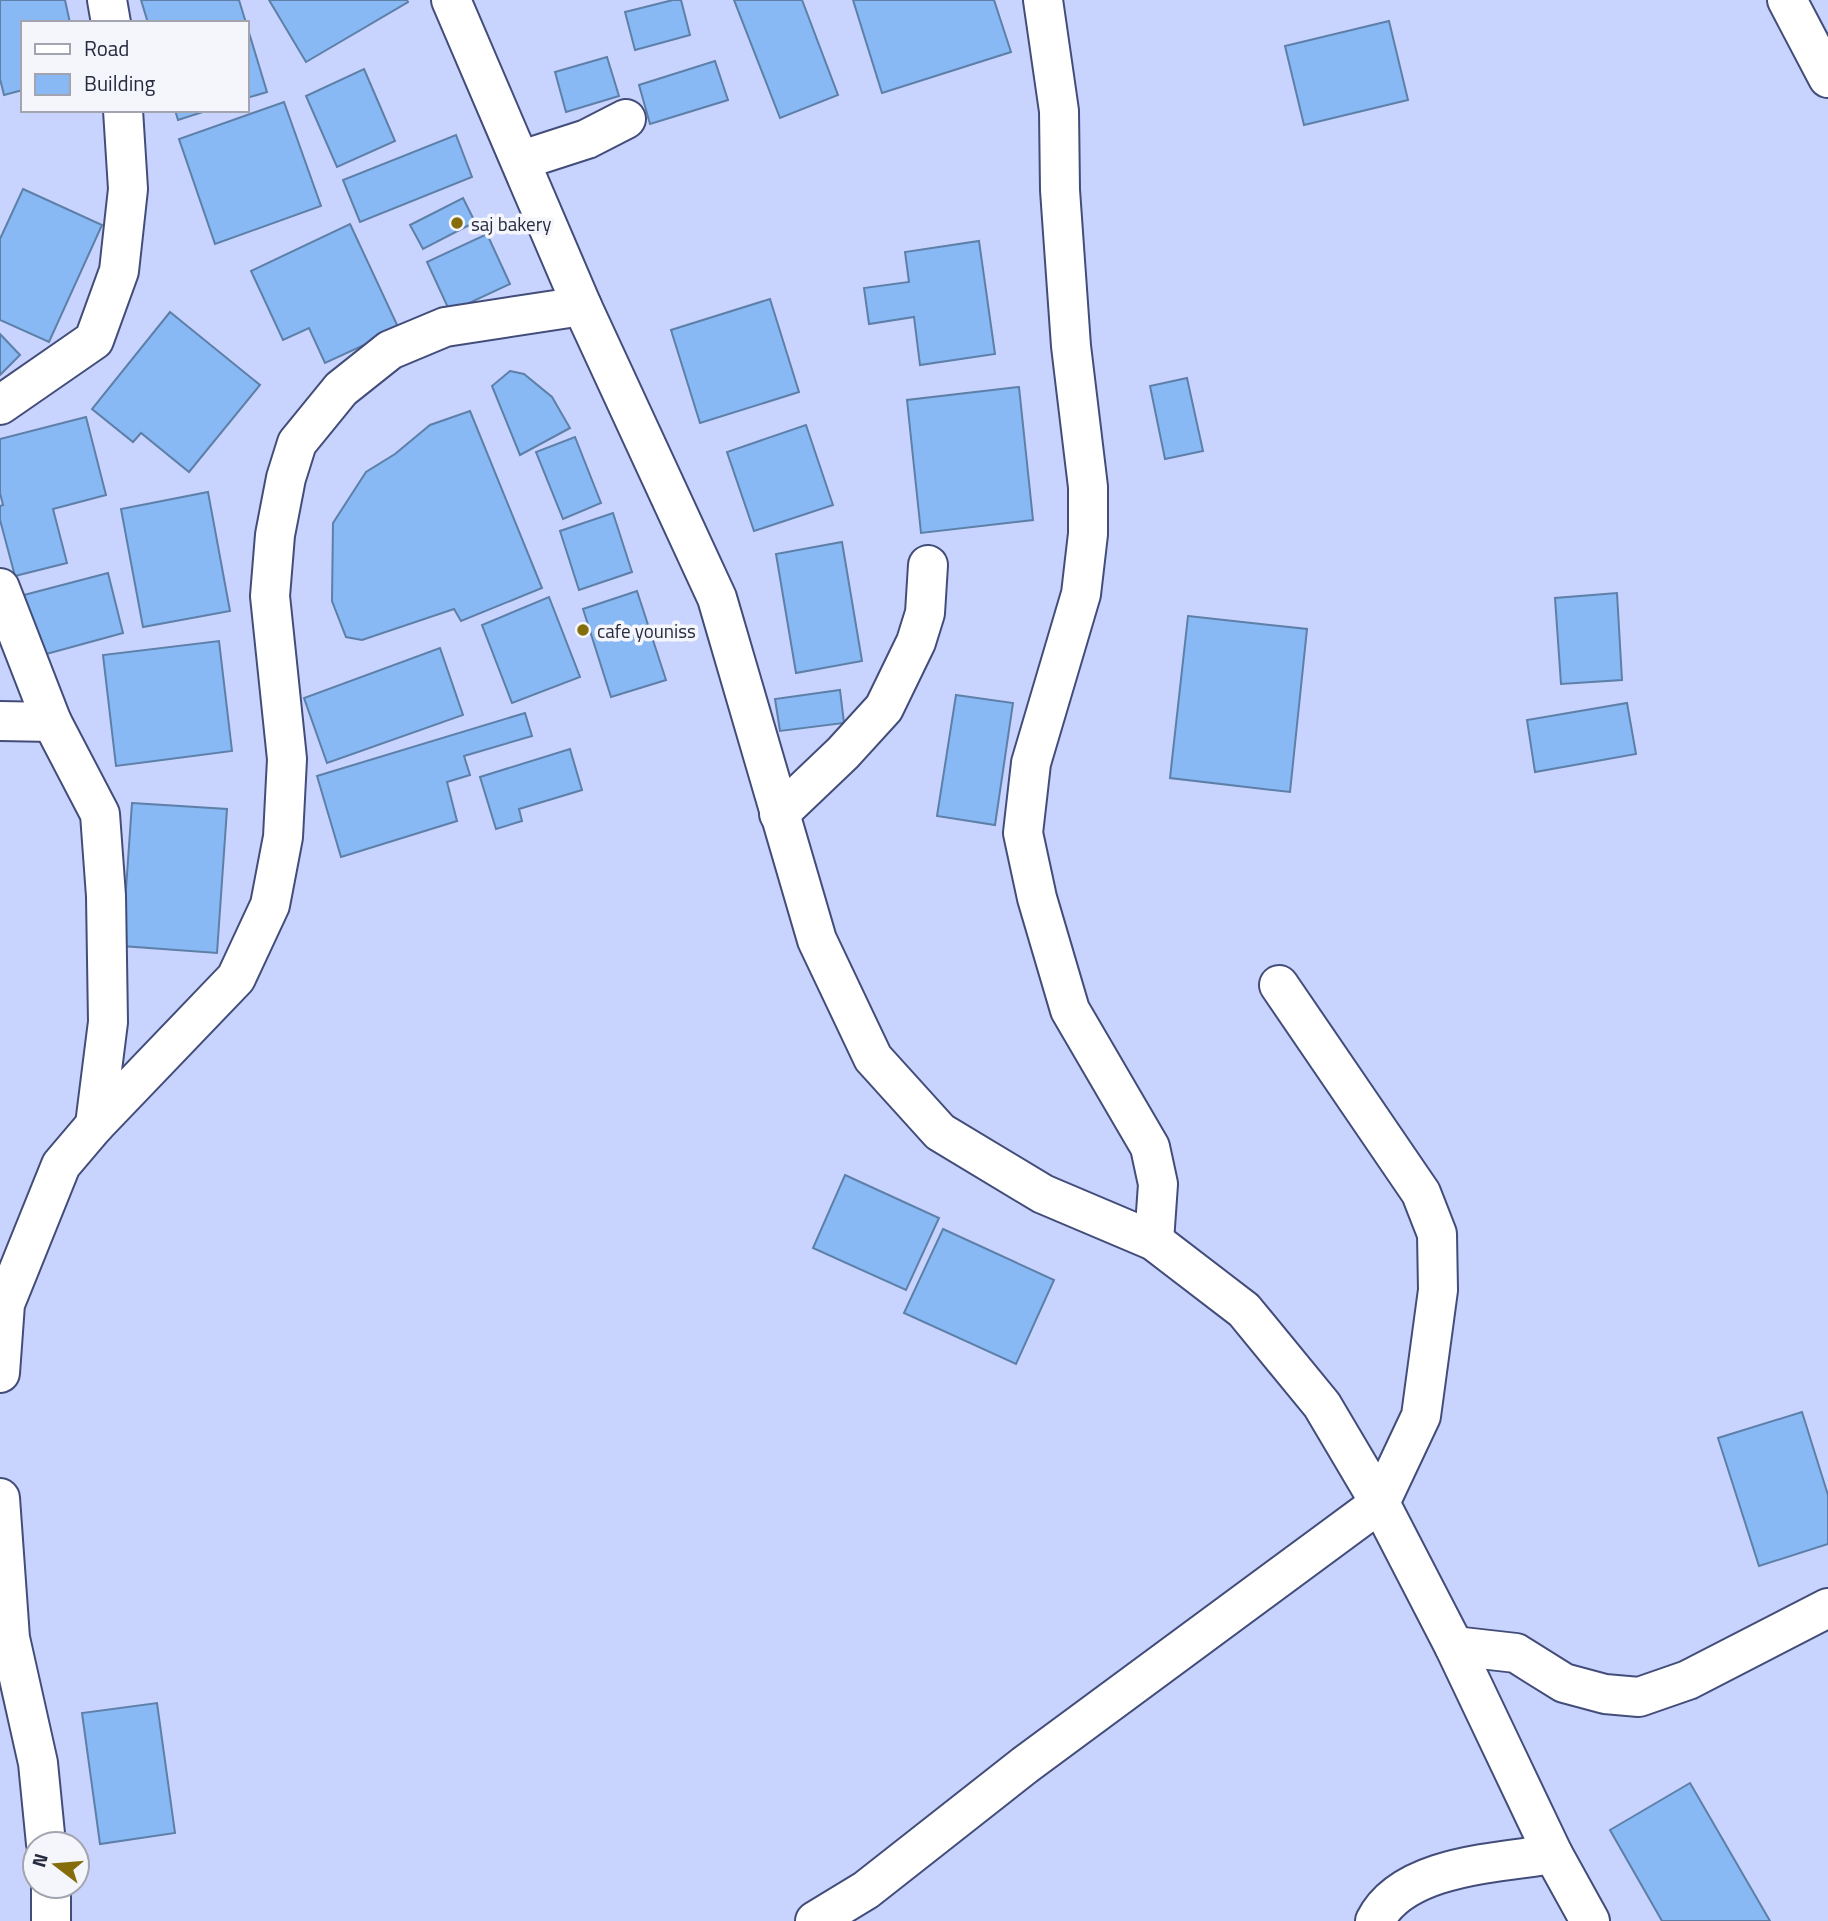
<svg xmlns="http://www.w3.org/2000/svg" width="1828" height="1921" font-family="'Titillium Web',sans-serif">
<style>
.building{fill:#88b9f4;stroke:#5d7fa8;stroke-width:2}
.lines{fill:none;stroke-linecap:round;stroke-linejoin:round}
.minor-casing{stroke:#434d79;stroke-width:42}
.major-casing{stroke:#434d79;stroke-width:42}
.minor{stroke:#fff;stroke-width:38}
.major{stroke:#fff;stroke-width:38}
.poi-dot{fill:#856d0b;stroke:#f5f6fc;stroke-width:2.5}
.labels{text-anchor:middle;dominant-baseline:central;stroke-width:7;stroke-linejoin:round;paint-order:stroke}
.poi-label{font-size:19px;fill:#262b3f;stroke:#f5f6fc;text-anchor:start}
</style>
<rect width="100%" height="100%" fill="#c8d4fe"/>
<!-- building -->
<g class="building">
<polygon points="0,0 65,0 70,23 23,23 23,90 4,95 0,79"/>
<polygon points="141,0 239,0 246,23 148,23"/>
<polygon points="269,0 407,0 408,2 306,62"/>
<polygon points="673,0 681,0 690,35 635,50 625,12"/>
<polygon points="734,0 802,0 838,95 780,118"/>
<polygon points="853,0 994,0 1011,52 882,93"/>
<polygon points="1389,21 1408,100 1304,125 1285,46"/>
<polygon points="247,26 267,92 247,98"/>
<polygon points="607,57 619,96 566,112 555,72"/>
<polygon points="715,61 728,100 650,124 639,85"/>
<polygon points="364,69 395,141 337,167 306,96"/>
<polygon points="284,102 321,206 215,244 179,139"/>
<polygon points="175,110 209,110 178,120"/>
<polygon points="456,135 472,177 360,222 343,180"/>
<polygon points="23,189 102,225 49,342 0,320 0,239"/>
<polygon points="463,198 475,222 423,249 410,225"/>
<polygon points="350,224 399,329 325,363 309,328 283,340 251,271"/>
<polygon points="487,234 510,284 450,312 427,262"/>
<polygon points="979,241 995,354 920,365 914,317 869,324 864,288 909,282 905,252"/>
<polygon points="770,299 799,392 700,423 671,330"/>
<polygon points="170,312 260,385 189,472 141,433 133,442 92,409"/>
<polygon points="0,334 20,355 0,375"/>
<polygon points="510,371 524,374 552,397 570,428 520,455 492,386"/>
<polygon points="1187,378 1203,451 1165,459 1150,386"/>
<polygon points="1019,387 1033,520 921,533 907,400"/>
<polygon points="470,411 542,588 461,621 454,609 362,640 346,637 332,601 333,523 366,472 395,454 430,425"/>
<polygon points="86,417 106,495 53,509 67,563 15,576 0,520 0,506 3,505 0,493 0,439"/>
<polygon points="806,425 833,505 754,531 727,452"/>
<polygon points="575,437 601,503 563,519 536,452"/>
<polygon points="208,492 230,611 143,627 121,509"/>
<polygon points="613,513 632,572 579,590 560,531"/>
<polygon points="842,542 862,661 796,673 776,554"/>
<polygon points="108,573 123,633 39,656 24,595"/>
<polygon points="637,591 666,680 611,697 583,609"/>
<polygon points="1617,593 1622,680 1561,684 1555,598"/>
<polygon points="549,597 580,677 512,703 482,625"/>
<polygon points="1188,616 1307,629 1290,792 1170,778"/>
<polygon points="219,641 232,751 116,766 103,655"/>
<polygon points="440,648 463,715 327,763 304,698"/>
<polygon points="840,690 844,723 780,731 775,699"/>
<polygon points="956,695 1013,703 995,825 937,816"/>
<polygon points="1627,703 1636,754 1535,772 1527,720"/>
<polygon points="525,713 532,736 464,756 470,775 447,782 457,821 341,857 317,776"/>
<polygon points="570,749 582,790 519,809 522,821 496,829 480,777"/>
<polygon points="132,803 227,809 217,953 122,946"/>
<polygon points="845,1175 939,1218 906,1290 813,1248"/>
<polygon points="943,1229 1054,1280 1016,1364 904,1313"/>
<polygon points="1802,1412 1828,1495 1828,1544 1759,1566 1718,1438"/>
<polygon points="157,1703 175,1833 100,1844 82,1713"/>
<polygon points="1690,1783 1770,1921 1662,1921 1610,1830"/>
</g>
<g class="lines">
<!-- minor casing -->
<g class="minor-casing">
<g id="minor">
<polyline points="107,0 111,23"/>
<polyline points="1043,0 1059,111 1060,190 1071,346 1088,487 1088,534 1081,594 1031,763 1023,833 1037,898 1070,1010 1150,1147 1158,1184 1154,1241"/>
<polyline points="1787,0 1828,78"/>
<polyline points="522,160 587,139 626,119"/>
<polyline points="0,405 94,340 119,271 128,189 123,110"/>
<polyline points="0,588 52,722 100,814 106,896 108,1022 95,1125"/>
<polyline points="0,721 52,722"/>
<polyline points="779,814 843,753 884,708 916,642 925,613 928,565"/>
<polyline points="1454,1646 1516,1653 1564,1683 1605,1694 1639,1697 1688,1680 1828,1608"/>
<polyline points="815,1921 866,1890 1025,1765 1380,1503 1421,1416 1438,1290 1437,1234 1421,1193 1279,985"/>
<path d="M1375,1921C1403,1865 1498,1863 1553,1854"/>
</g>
</g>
<!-- major casing -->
<g class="major-casing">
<g id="major">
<polyline points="451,0 582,306 717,598 817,940 873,1058 940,1132 1043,1194 1154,1241 1244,1310 1322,1405 1380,1503 1454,1646 1553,1854 1590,1921"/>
<polyline points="0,1373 5,1304 61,1165 95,1125 236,978 270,905 283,837 287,759 270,596 275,535 286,478 297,443 341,389 390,350 445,327 582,306"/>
<polyline points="0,1498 10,1638 38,1763 46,1844"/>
<polyline points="51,1886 51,1921"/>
</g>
</g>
<!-- minor -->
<use href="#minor" class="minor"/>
<!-- major -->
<use href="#major" class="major"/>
</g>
<!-- markers -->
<g class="poi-dot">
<circle cx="457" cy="223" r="7"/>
<circle cx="583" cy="630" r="7"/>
</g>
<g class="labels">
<!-- poi labels -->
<g class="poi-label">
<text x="471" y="223">saj bakery</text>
<text x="597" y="630">cafe youniss</text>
</g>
</g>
<!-- legend -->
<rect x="21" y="21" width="228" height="91" fill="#f5f6fc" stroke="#a2a5b0" stroke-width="2"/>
<rect x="35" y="44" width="35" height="10" fill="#ffffff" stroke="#a2a5b0" stroke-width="2"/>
<text x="84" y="56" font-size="21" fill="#262b3f">Road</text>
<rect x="35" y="74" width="35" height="21" fill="#88b9f4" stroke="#a2a5b0" stroke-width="2"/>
<text x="84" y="91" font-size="21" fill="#262b3f">Building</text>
<!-- north arrow -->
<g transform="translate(56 1865) rotate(286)"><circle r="33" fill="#f5f6fc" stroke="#a2a5b0" stroke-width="2"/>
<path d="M0-5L12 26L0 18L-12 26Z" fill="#856d0b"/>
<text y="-10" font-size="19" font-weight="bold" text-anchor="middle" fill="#262b3f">N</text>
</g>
</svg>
